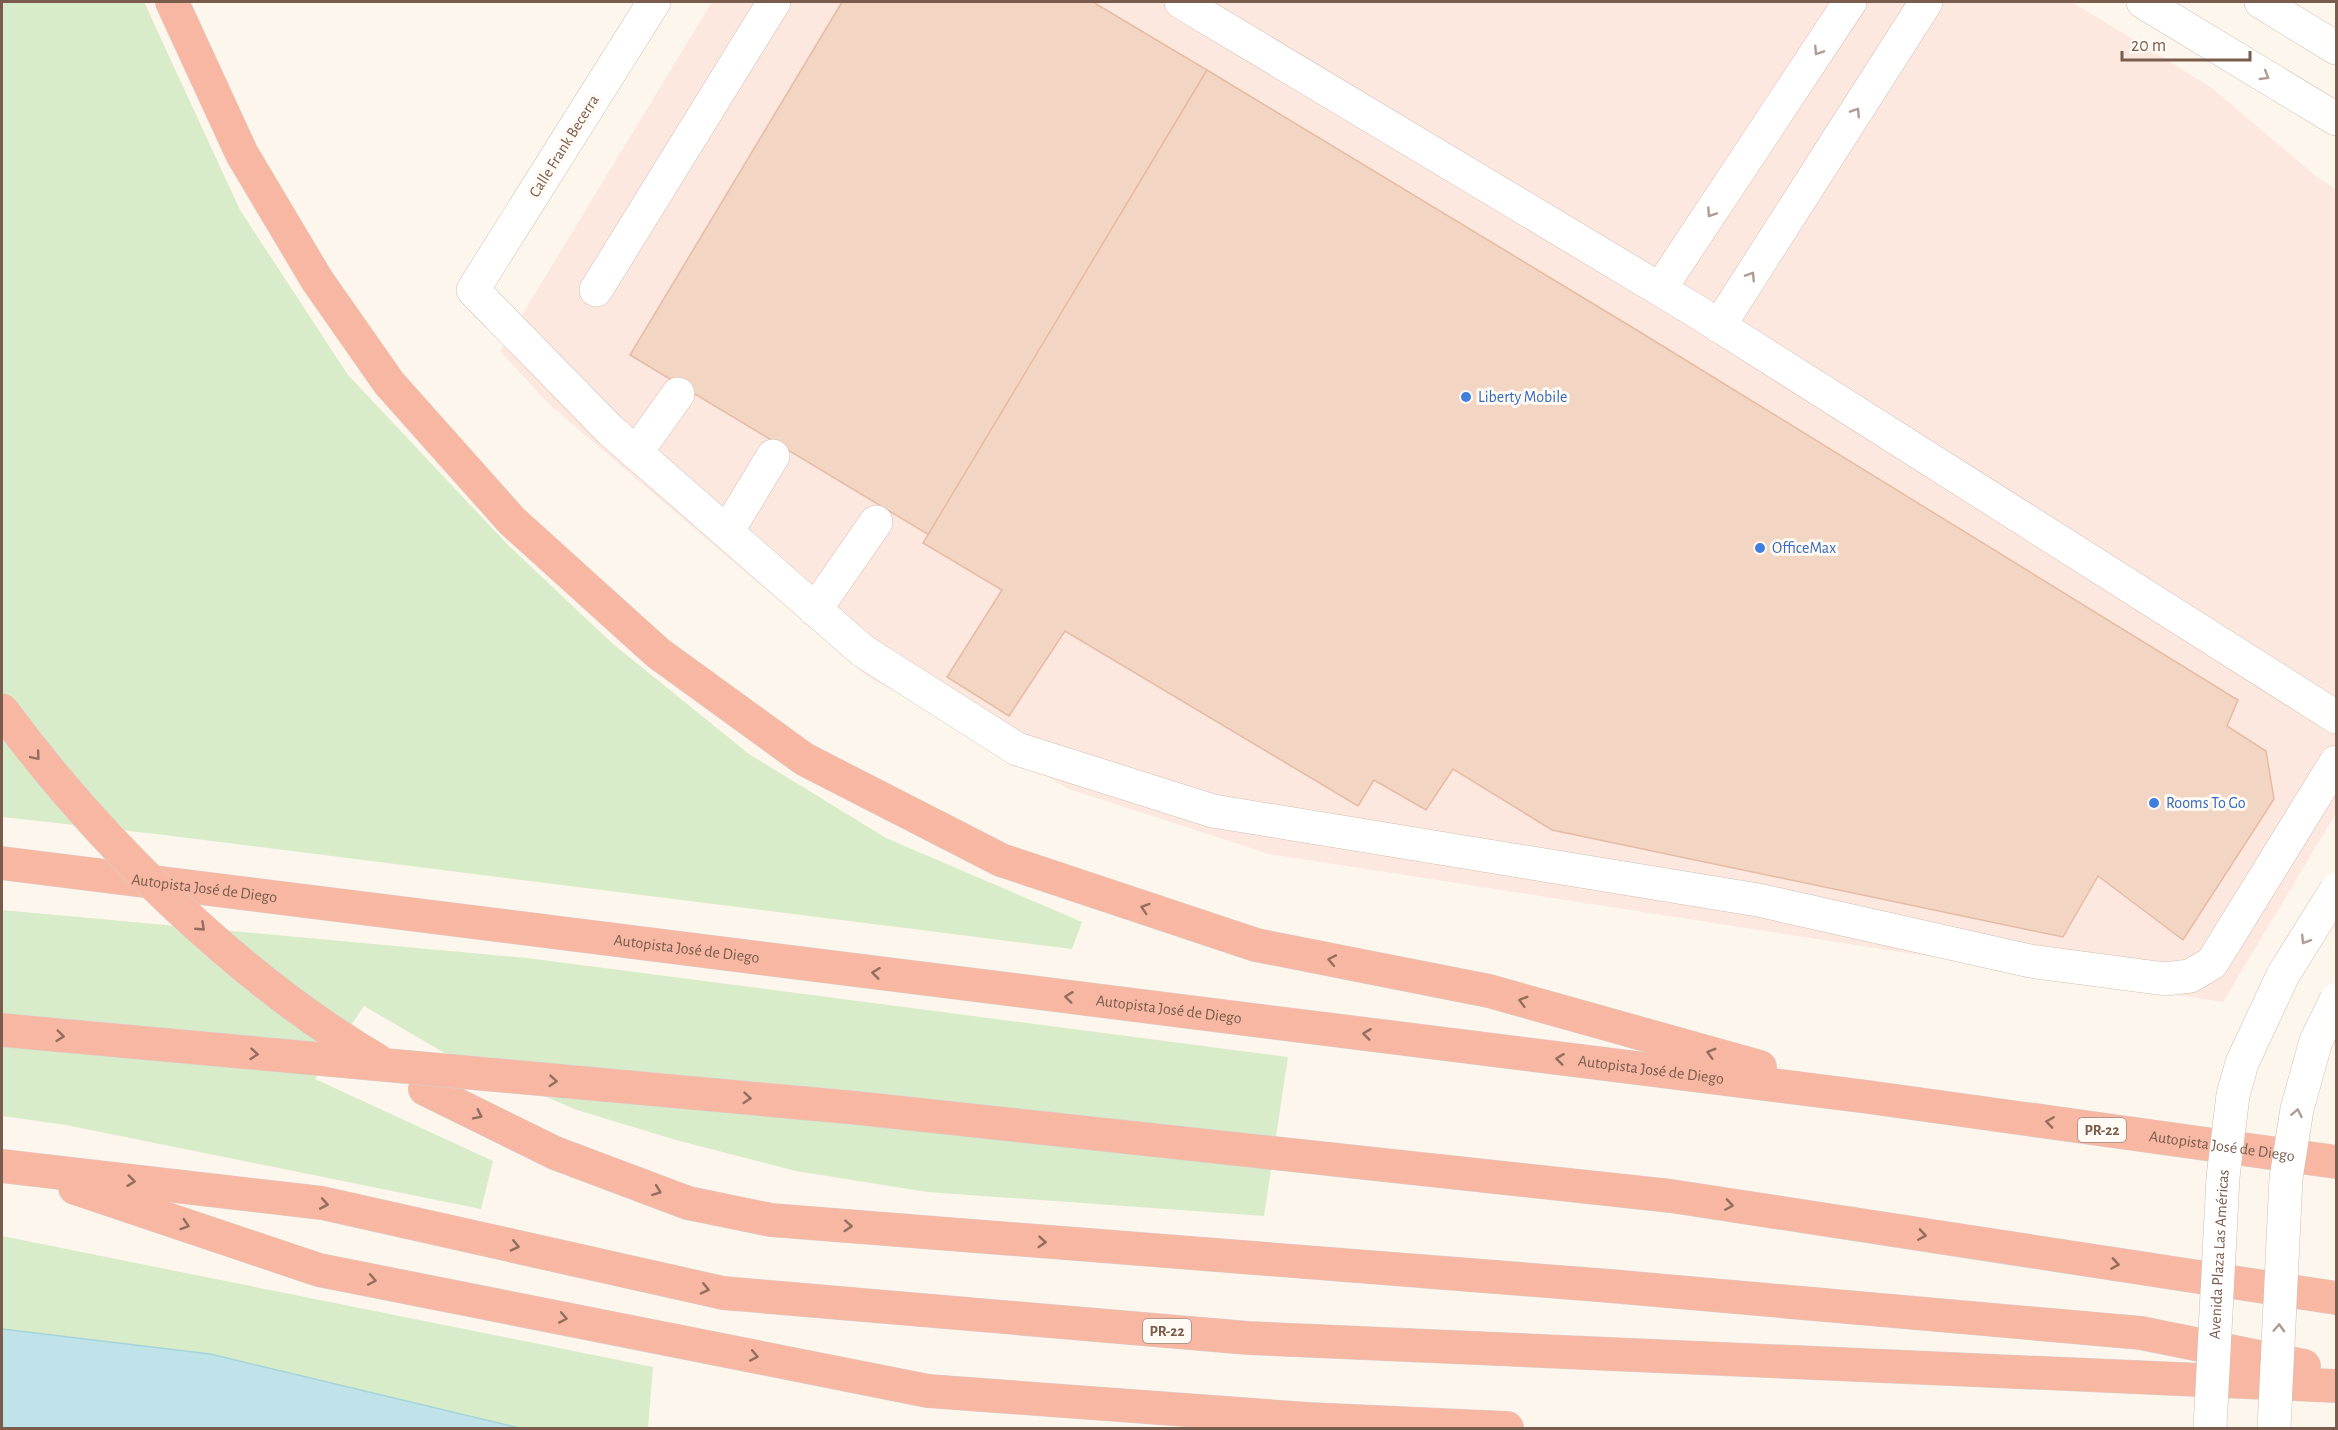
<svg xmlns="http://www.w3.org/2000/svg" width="2338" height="1430" font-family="'Alegreya Sans',sans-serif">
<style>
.commercial{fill:#fde8e0}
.green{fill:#d8ecc9}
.water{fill:#bfe3e8;stroke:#a5d3da;stroke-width:1.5}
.building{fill:#f3d5c3;stroke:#e6bba3;stroke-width:1.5}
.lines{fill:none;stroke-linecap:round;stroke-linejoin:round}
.minor-casing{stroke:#d1beb0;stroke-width:34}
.highway-casing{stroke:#dad1cd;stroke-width:34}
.minor{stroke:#fff;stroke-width:33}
.highway{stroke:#f7b7a3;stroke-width:33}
.minor-bridge-casing{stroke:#d1beb0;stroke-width:34;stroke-linecap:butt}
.highway-bridge-casing{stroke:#dad1cd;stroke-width:34;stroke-linecap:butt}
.minor-bridge{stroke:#fff;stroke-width:33}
.highway-bridge{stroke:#f7b7a3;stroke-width:33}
.oneway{stroke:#af9d94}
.oneway2{stroke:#936e5e}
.shop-dot{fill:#3f7fe0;stroke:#fffaf3;stroke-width:2}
.labels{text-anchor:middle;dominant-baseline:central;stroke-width:6;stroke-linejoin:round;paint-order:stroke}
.shield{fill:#fffaf3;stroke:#a28b7f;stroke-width:1.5}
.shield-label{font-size:15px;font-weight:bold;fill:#7a5c4d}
.street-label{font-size:16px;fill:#7a5c4d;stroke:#fffaf3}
.shop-label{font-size:16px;fill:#366cbe;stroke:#fffaf3;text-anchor:start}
</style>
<rect width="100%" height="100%" fill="#fdf6ec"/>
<!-- commercial -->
<polygon class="commercial" points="712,2 2072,2 2212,88 2318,178 2336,189 2336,813 2223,1002 1269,854 1069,789 867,676 550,405 500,351"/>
<!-- green -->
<g class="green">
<polygon points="2,2 144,2 240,210 348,375 507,544 613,644 749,754 886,838 1082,922 1072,949 156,834 2,817"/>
<polygon points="2,910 527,958 1288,1057 1264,1216 927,1192 796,1171 676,1140 577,1110 448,1055 364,1006 315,1079 493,1161 481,1209 66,1125 2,1116"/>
<polygon points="2,1236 653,1367 648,1428 519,1428 210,1354 2,1329"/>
</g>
<!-- water -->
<polygon class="water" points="2,1329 210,1354 519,1428 2,1428"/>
<!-- building -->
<g class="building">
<polygon points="842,2 1093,2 1207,70 929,535 630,355"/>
<polygon points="1207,70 1635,329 2238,700 2227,726 2266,751 2274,799 2183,940 2098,876 2063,937 1552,830 1453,769 1426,810 1374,780 1358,806 1065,631 1009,716 947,677 1002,590 923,543"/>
</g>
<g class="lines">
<!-- minor casing -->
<g class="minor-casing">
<g id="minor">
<polyline points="654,2 473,290 610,430 863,651 1017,749 1213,811 1758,900 2030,961 2165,979 2190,976 2212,963 2336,762"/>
<polyline points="1181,2 1696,311 2336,717"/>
<polyline points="2143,2 2336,119"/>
<polyline points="2261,2 2336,48"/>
<polyline points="1660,289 1850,2"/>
<polyline points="596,290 774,2"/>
<polyline points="1719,326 1926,2"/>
<polyline points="636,453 678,394"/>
<polyline points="727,532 773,456"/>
<polyline points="815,610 876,522"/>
</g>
</g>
<!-- highway casing -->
<g class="highway-casing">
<g id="highway">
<polyline points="172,2 242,154 317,280 389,383 512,521 658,653 804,759 1001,860 1256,945 1489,991 1760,1067"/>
<path id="s1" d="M2,863L1868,1097L2336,1162"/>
<polyline points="425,1089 555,1153 688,1203 771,1220 1610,1286 2141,1333 2304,1366"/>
<polyline points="2,1166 322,1203 723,1293 1248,1338 2336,1386"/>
<polyline points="75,1188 319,1270 928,1391 1308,1419 1507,1428"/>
<polyline points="1671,1196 2336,1298"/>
</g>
</g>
<!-- minor -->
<use href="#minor" class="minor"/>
<!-- highway -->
<use href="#highway" class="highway"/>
<!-- minor-bridge casing -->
<g class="minor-bridge-casing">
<g id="minor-bridge">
<path id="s2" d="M2210,1428L2223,1177L2233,1095L2242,1063L2283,975L2336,890"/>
<polyline points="2274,1428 2286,1178 2297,1109 2316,1041 2336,1000"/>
</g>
</g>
<!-- highway-bridge casing -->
<g class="highway-bridge-casing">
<g id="highway-bridge">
<path d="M2,710C98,841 239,979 380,1062"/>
<polyline points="2,1030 857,1108 1671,1196"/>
</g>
</g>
<!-- minor-bridge -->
<use href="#minor-bridge" class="minor-bridge"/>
<!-- highway-bridge -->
<use href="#highway-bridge" class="highway-bridge"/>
</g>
<!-- one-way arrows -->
<defs><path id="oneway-chevron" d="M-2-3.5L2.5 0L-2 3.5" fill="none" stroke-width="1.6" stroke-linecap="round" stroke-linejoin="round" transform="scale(1.5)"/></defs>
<g class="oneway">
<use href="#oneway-chevron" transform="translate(1818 51) rotate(123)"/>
<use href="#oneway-chevron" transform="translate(2265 76) rotate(31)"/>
<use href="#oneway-chevron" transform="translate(1856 112) rotate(-57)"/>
<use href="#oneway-chevron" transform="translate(1711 213) rotate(124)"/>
<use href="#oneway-chevron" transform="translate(1751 276) rotate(-57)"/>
<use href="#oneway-chevron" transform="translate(2305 940) rotate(122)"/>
<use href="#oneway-chevron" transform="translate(2297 1113) rotate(-78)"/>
<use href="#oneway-chevron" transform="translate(2279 1328) rotate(-87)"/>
</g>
<g class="oneway2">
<use href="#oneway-chevron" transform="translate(36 756) rotate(50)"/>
<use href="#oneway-chevron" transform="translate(1145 908) rotate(-162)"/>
<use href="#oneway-chevron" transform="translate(201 927) rotate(43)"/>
<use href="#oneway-chevron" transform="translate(1332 960) rotate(-169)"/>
<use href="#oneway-chevron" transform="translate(876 973) rotate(-173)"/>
<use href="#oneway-chevron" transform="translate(1069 997) rotate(-173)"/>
<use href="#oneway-chevron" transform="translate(1523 1001) rotate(-164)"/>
<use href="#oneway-chevron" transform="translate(1367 1034) rotate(-173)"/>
<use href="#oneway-chevron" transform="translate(60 1036) rotate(6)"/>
<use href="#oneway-chevron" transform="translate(1711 1053) rotate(-164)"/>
<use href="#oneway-chevron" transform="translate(254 1054) rotate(5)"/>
<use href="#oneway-chevron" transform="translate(1560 1059) rotate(-173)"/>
<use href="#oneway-chevron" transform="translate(553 1081) rotate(5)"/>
<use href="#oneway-chevron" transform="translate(747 1098) rotate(5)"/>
<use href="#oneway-chevron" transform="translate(478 1115) rotate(26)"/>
<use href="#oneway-chevron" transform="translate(2050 1122) rotate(-172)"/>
<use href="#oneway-chevron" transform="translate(131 1181) rotate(7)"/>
<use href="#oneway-chevron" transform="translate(657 1191) rotate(21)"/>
<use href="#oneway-chevron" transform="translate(324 1204) rotate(10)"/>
<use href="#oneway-chevron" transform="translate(1729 1205) rotate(9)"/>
<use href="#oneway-chevron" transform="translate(185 1225) rotate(18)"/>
<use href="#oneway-chevron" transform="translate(848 1226) rotate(4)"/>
<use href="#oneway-chevron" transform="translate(1922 1235) rotate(9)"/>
<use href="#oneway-chevron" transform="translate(1042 1242) rotate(4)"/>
<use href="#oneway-chevron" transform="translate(515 1246) rotate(13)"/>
<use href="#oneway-chevron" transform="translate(2115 1264) rotate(9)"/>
<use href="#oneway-chevron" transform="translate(372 1280) rotate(11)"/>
<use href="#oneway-chevron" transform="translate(705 1289) rotate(13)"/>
<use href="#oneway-chevron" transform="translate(563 1318) rotate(11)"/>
<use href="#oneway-chevron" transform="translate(754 1356) rotate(11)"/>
</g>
<!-- markers -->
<g class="shop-dot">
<circle cx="1466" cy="397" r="6"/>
<circle cx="1760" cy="548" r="6"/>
<circle cx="2154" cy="803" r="6"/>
</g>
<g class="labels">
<!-- shield labels -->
<g class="shield">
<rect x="2078" y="1118" width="48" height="24" rx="4.5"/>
<rect x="1143" y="1319" width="48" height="24" rx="4.5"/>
</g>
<g class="shield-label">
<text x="2102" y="1130">PR-22</text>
<text x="1167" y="1331">PR-22</text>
</g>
<!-- street labels -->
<g class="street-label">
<text transform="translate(564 146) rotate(-58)">Calle Frank Becerra</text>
<text stroke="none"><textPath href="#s1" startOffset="204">Autopista José de Diego</textPath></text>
<text stroke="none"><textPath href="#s1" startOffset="690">Autopista José de Diego</textPath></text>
<text stroke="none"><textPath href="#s1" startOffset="1176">Autopista José de Diego</textPath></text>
<text stroke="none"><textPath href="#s1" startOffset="1662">Autopista José de Diego</textPath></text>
<text stroke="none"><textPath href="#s1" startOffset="2238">Autopista José de Diego</textPath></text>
<text stroke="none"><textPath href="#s2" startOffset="174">Avenida Plaza Las Américas</textPath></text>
</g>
<!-- shop labels -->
<g class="shop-label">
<text x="1478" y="397">Liberty Mobile</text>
<text x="1772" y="548">OfficeMax</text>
<text x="2166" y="803">Rooms To Go</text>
</g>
</g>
<!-- border -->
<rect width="2338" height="1430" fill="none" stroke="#7a5c4d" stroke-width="6"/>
<!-- scale -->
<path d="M2122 51v9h128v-9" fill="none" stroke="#7a5c4d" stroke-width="3"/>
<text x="2131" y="51" font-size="18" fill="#7a5c4d" stroke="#fffaf3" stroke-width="4.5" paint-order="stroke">20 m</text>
</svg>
